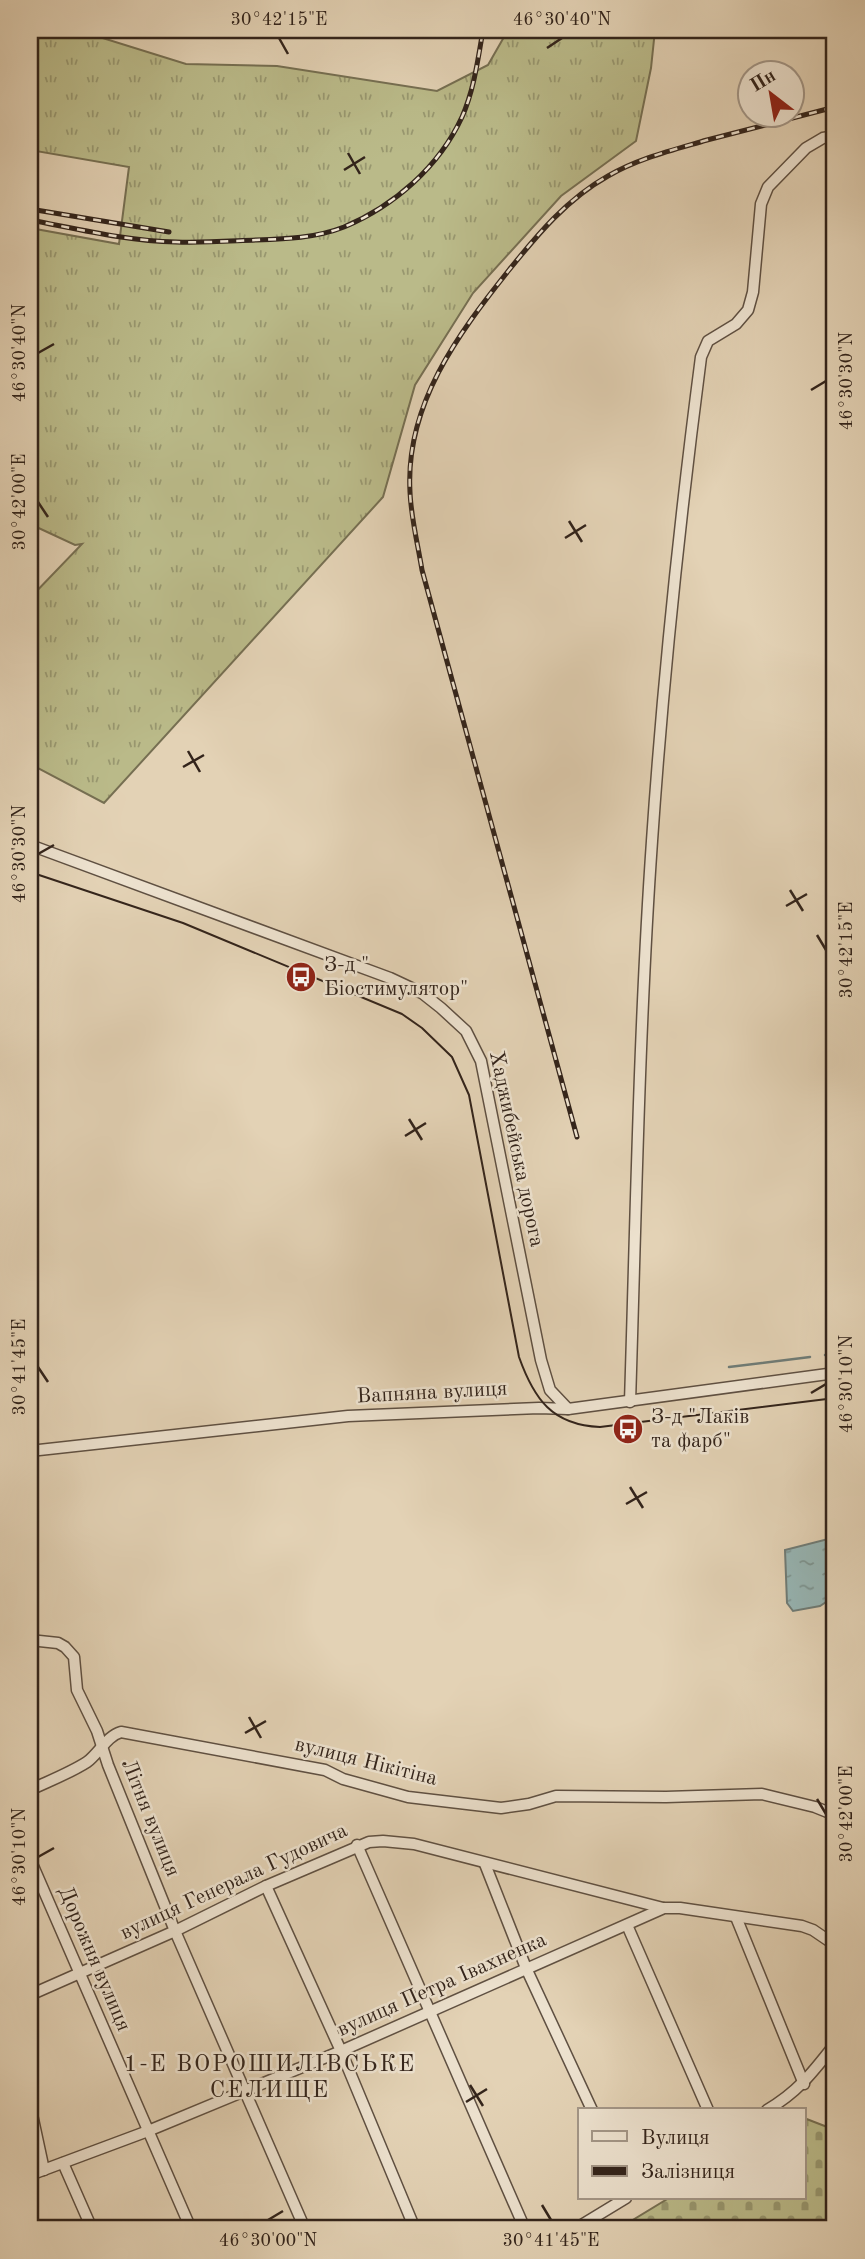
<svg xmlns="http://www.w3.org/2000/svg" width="865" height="2259" font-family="'Old Standard TT',serif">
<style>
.grass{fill:url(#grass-tufts);stroke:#766f52;stroke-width:2}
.cemetery{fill:url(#cemetery-stones);stroke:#766f52;stroke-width:2}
.water{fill:url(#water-ripples);stroke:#6f7c77;stroke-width:2}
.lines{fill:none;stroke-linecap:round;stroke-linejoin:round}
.stream{stroke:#6f7c77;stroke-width:2.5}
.minor-casing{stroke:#5f5042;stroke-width:13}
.minor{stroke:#ede2cf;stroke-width:10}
.tram{stroke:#33241b;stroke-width:2}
.rail-casing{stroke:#33241b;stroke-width:5}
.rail{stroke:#ede2cf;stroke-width:2.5;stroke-dasharray:8;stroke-linecap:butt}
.ticks{fill:none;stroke:#33241b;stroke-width:2.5}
.labels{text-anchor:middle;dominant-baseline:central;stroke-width:5;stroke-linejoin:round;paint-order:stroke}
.poi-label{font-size:21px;fill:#33241b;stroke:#ede2cf;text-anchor:start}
.street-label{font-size:21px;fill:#33241b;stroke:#ede2cf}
.neighbourhood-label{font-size:23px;letter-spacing:2px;fill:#33241b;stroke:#ede2cf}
.neatline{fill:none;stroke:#33241b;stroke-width:2.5}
.ticks-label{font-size:18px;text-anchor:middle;fill:#33241b}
</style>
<defs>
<pattern id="grass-tufts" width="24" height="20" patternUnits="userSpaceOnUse" patternTransform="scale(1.75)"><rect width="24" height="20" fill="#baba89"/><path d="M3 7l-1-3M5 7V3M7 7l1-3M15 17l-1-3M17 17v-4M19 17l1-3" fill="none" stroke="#98976f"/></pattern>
<pattern id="cemetery-stones" width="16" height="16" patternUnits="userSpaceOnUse" patternTransform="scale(1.75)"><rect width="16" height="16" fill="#baba89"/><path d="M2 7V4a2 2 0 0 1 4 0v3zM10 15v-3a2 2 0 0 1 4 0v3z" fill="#98976f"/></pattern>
<pattern id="water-ripples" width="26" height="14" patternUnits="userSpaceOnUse" patternTransform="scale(1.75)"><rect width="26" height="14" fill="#97b6b5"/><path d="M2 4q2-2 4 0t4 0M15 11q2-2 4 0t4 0" fill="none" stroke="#7c9492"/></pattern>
</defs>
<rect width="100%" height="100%" fill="#e3d2b5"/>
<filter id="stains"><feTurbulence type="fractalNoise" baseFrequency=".00286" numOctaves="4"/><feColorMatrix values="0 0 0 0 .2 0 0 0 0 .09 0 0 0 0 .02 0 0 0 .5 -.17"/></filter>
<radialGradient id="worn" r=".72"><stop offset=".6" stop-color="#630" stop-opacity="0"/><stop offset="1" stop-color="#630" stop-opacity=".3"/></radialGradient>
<!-- grass -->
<polygon class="grass" points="30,30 77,30 186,64 277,66 437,91 488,65 508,30 655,30 651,68 636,141 561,196 473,293 415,385 383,497 104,803 30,764 30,598 82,544 75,545 30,524 30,228 119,244 129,167 30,150"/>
<!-- cemetery -->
<polygon class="cemetery" points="804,2118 835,2130 835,2229 618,2229 669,2198 804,2198"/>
<!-- water -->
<polygon class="water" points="828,1539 833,1541 834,1547 829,1600 820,1606 793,1611 787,1603 785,1550"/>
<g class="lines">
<!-- stream -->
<g class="stream">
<polyline points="825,1355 835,1353"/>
<polyline points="729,1367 810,1357"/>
</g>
<!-- minor casing -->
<g class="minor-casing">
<g id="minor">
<polyline points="30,845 390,978 422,993 441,1008 466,1031 481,1061 541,1360 550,1390 568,1409"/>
<path d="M630,1402C636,1215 639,1028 652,841C663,679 680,518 701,357L708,341L736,324L748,310L753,292L761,204L768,187L806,148L823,138L835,136"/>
<polyline points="30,1451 348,1416 539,1408 568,1409 835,1373"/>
<polyline points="30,1640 58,1643 65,1647 74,1657 77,1690 97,1731 108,1765 175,1931 305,2229"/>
<path d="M30,1790C49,1781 70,1773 87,1762C99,1753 107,1736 121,1732L325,1770L343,1779L408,1797L501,1808L529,1804L556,1796L666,1797L762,1794L815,1807L835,1815"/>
<polyline points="357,1845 525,2229"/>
<polyline points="30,1859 191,2229"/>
<polyline points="485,1864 526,1968 592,2110"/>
<polyline points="266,1886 341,2051 415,2229"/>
<polyline points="736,1917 804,2084"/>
<polyline points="627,1925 708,2110"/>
<polyline points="30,1995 175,1931 266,1886 369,1842 383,1841 414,1844 663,1908"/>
<polyline points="30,2105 44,2170"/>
<path d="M767,2110C798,2092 813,2072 835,2044"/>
<polyline points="63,2163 92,2229"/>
<polyline points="30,2175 148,2131 341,2051 664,1908 680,1908 802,1926 813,1930 835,1945"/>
<polyline points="575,2229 626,2198"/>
</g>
</g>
<!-- minor -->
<use href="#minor" class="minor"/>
<!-- tram -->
<path class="tram" d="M30,872L183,923L402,1014L422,1028L452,1057L469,1095L519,1357C534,1399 552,1425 600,1427L835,1398"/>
<!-- rail casing -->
<g class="rail-casing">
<g id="rail">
<polyline points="30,209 169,232"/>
<path d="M30,220C78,229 127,241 176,242C203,243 230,241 256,240C286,239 316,238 344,227C394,206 439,167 462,117C474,90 478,59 483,30"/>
<path d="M577,1137L422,570C418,545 411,518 410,492C405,405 458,334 509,270C538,234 567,199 608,176C639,158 673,150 707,140C750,129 793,118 835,107"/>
</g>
</g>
<!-- rail -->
<use href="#rail" class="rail"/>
</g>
<!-- ticks -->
<path class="ticks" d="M279,38L288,54M547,48L562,38M348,153L360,174M344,170L365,157M38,353L54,344M811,390L826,381M38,502L48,517M569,521L582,542M565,538L586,525M188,751L200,772M183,767L204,755M38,854L54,845M790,890L803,911M786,906L807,894M817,935L826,950M409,1119L422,1140M405,1136L426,1123M38,1367L48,1382M811,1393L826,1384M630,1487L643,1508M626,1504L647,1492M249,1717L261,1738M245,1733L266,1721M817,1799L826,1814M38,1857L54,1848M470,2085L483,2106M466,2102L487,2089M542,2205L551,2220M268,2220L283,2211"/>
<!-- icons -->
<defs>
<g id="bus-disc" transform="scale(1.575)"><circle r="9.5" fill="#8f2418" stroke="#ede2cf"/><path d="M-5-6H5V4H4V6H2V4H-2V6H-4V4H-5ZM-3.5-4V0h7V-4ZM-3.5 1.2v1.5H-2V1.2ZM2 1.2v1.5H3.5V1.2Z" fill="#fff"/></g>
</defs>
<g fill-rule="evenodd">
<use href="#bus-disc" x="301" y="977"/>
<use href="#bus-disc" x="628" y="1429"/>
</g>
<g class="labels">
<!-- poi labels -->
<g class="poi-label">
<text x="324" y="965">З-д "<tspan x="324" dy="24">Біостимулятор"</tspan></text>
<text x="651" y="1417">З-д "Лаків<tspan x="651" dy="24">та фарб"</tspan></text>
</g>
<!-- street labels -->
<g class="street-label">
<text transform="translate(516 1149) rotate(78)">Хаджибейська дорога</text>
<text transform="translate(432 1393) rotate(-3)">Вапняна вулиця</text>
<text transform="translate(366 1762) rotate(14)">вулиця Нікітіна</text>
<text transform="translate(150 1818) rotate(68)">Літня вулиця</text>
<text transform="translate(234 1882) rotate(-25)">вулиця Генерала Гудовича</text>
<text transform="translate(94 1959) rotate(67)">Дорожня вулиця</text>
<text transform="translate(442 1985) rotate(-24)">вулиця Петра Івахненка</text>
</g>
<!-- neighbourhood labels -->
<g class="neighbourhood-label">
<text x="270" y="2064">1-Е ВОРОШИЛІВСЬКЕ<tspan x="270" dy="26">СЕЛИЩЕ</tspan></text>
</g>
</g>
<!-- margin -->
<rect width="865" height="2259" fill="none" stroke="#e3d2b5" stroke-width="77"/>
<!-- legend -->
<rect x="578" y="2108" width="228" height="91" fill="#ede2cf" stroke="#a39687" stroke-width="2"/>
<rect x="592" y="2131" width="35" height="10" fill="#ede2cf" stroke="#a39687" stroke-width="2"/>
<text x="641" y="2144" font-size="21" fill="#33241b">Вулиця</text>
<rect x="592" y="2166" width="35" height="10" fill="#33241b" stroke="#a39687" stroke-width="2"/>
<text x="641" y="2178" font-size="21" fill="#33241b">Залізниця</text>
<!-- north arrow -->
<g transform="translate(771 94) rotate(329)"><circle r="33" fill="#ede2cf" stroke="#a39687" stroke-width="2"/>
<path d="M0-5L12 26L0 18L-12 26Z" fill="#8f2418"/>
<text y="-10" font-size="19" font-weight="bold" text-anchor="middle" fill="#33241b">Пн</text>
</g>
<rect x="38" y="38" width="788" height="2182" class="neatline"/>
<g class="ticks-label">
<text x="279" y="25">30°42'15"E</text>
<text x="562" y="25">46°30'40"N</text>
<text transform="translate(19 353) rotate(-90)" y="6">46°30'40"N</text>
<text transform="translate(846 381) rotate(-90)" y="6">46°30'30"N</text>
<text transform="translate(19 502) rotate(-90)" y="6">30°42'00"E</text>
<text transform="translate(19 854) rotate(-90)" y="6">46°30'30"N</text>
<text transform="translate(846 950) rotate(-90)" y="6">30°42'15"E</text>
<text transform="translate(19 1367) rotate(-90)" y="6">30°41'45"E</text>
<text transform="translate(846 1384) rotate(-90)" y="6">46°30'10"N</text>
<text transform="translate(846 1814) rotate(-90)" y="6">30°42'00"E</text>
<text transform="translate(19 1857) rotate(-90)" y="6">46°30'10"N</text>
<text x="268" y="2246">46°30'00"N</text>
<text x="551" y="2246">30°41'45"E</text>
</g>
<rect width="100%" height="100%" filter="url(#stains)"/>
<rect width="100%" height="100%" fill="url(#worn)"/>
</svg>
